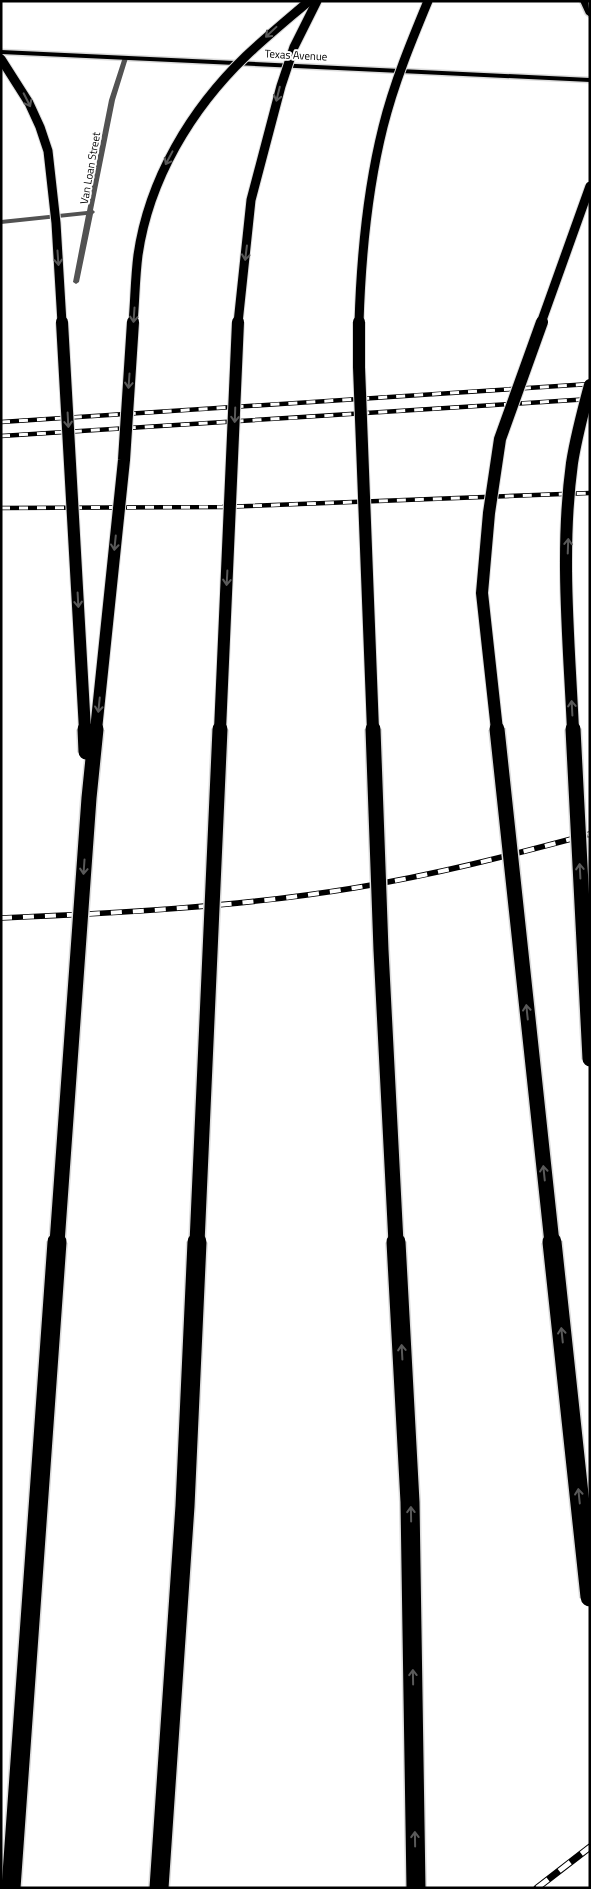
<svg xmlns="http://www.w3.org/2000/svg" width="591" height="1889" font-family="'Titillium Web',sans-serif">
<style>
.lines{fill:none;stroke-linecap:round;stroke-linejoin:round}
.primary-casing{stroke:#dbdbdb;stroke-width:3}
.motorway-casing{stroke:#dbdbdb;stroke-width:3}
.minor{fill:#525252;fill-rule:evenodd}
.primary{fill:#000;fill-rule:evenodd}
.motorway{fill:#000;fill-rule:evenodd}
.rail-far2-casing{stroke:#000;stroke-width:4.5}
.rail-far1-casing{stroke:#000;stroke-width:5.5}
.rail-casing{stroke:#000;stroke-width:7}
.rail-far2{stroke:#fff;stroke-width:3;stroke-dasharray:9;stroke-linecap:butt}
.rail-far1{stroke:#fff;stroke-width:4;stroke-dasharray:11;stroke-linecap:butt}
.rail{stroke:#fff;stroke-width:5;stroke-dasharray:14;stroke-linecap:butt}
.motorway-bridge-far3-casing{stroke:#dbdbdb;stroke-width:11;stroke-linecap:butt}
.motorway-bridge-far2-casing{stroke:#dbdbdb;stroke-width:14;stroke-linecap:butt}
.motorway-bridge-far1-casing{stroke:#dbdbdb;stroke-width:18;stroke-linecap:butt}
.motorway-bridge-casing{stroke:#dbdbdb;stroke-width:22;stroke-linecap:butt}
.motorway-bridge-far3{stroke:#000;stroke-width:9}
.motorway-bridge-far2{stroke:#000;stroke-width:12}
.motorway-bridge-far1{stroke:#000;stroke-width:15}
.motorway-bridge{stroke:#000;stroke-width:19}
.oneway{stroke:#595959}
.labels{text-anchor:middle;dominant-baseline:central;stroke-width:4;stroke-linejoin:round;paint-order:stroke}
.far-street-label{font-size:11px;fill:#000;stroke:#fff}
</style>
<rect width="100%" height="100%" fill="#fff"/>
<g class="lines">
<!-- primary casing -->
<g class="primary-casing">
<polygon id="primary" points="1,50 590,78 590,82 1,54"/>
</g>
<!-- motorway casing -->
<g class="motorway-casing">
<polygon id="motorway" points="580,1 588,1 590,17 586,14"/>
</g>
<!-- minor -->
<polygon class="minor" points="123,57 128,58 115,100 93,210 95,212 93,214 79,282 76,284 73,282 86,215 1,224 1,220 87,211 109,100"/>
<!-- primary -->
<use href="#primary" class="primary"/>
<!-- motorway -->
<use href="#motorway" class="motorway"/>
<!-- rail-far2 casing -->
<g class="rail-far2-casing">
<g id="rail-far2">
<polyline points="1,422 590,384"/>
<polyline points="1,436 590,399"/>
<polyline points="1,508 222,507 590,493"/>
</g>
</g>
<!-- rail-far1 casing -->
<g class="rail-far1-casing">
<path id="rail-far1" d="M1,918C119,913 238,907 354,888C434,875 512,855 590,834"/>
</g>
<!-- rail casing -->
<g class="rail-casing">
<polyline id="rail" points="537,1888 590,1847"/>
</g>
<!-- rail-far2 -->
<use href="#rail-far2" class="rail-far2"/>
<!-- rail-far1 -->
<use href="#rail-far1" class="rail-far1"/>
<!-- rail -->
<use href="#rail" class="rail"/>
<!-- motorway-bridge-far3 casing -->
<g class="motorway-bridge-far3-casing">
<g id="motorway-bridge-far3">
<polyline points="1,59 29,103 40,127 48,151 56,223 62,323"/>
<path d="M133,323C135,301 135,278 138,255C149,179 191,109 246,56C266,37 288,19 309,1"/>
<polyline points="238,323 251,200 281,86 294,47 317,1"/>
<path d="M359,323C361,257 367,191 383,127C394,83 411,42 428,1"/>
<polyline points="541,323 590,186"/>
</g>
</g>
<!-- motorway-bridge-far2 casing -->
<g class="motorway-bridge-far2-casing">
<g id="motorway-bridge-far2">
<polyline points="62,322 85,730"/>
<polyline points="359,322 359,367 373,730"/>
<polyline points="96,730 124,460 133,322"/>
<polyline points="220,730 238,322"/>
<polyline points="497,730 482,593 489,513 500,439 542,322"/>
<path d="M573,730C569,642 560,551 572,463C576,437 583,411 590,385"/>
</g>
</g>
<!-- motorway-bridge-far1 casing -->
<g class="motorway-bridge-far1-casing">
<g id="motorway-bridge-far1">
<polyline points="85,729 86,752"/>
<polyline points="373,729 381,950 396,1243"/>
<polyline points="497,729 552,1243"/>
<polyline points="573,729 590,1059"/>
<polyline points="57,1243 89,798 96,729"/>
<polyline points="197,1243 220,729"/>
</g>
</g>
<!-- motorway-bridge casing -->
<g class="motorway-bridge-casing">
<g id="motorway-bridge">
<polyline points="396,1242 410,1502 416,1888"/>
<polyline points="552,1242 590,1597"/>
<polyline points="11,1888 57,1242"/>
<polyline points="159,1888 185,1506 197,1242"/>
</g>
</g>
<!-- motorway-bridge-far3 -->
<use href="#motorway-bridge-far3" class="motorway-bridge-far3"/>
<!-- motorway-bridge-far2 -->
<use href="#motorway-bridge-far2" class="motorway-bridge-far2"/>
<!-- motorway-bridge-far1 -->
<use href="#motorway-bridge-far1" class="motorway-bridge-far1"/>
<!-- motorway-bridge -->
<use href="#motorway-bridge" class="motorway-bridge"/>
</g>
<!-- one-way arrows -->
<defs><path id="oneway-shaft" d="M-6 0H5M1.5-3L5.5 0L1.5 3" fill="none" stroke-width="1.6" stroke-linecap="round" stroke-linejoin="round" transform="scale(1.25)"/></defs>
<g class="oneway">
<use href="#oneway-shaft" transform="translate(271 32) rotate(137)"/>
<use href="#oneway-shaft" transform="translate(278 94) rotate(104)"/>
<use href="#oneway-shaft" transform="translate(27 100) rotate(63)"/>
<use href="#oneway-shaft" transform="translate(169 158) rotate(118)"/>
<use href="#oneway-shaft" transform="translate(246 253) rotate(97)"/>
<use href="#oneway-shaft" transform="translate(58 258) rotate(86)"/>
<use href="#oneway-shaft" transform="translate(134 315) rotate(94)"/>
<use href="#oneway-shaft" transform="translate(129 381) rotate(94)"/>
<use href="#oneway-shaft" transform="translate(235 415) rotate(92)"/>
<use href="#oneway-shaft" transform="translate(68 420) rotate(87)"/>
<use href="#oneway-shaft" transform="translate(115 543) rotate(96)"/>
<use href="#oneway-shaft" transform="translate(568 546) rotate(-88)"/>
<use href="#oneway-shaft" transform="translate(227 578) rotate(93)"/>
<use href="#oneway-shaft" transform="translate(78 600) rotate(87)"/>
<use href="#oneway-shaft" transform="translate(99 705) rotate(96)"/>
<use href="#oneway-shaft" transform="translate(572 708) rotate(-93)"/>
<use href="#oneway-shaft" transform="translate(84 867) rotate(94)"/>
<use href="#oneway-shaft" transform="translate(580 871) rotate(-93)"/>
<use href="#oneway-shaft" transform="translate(527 1012) rotate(-96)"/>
<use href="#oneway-shaft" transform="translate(544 1173) rotate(-96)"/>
<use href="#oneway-shaft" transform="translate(562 1335) rotate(-96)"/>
<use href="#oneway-shaft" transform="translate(402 1352) rotate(-93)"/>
<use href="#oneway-shaft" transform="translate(579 1496) rotate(-96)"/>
<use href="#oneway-shaft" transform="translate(411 1514) rotate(-91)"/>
<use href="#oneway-shaft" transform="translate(413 1677) rotate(-91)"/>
<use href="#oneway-shaft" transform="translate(415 1839) rotate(-91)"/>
</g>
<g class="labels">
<!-- far-street labels -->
<g class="far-street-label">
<text transform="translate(296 55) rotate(3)">Texas Avenue</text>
<text transform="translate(90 168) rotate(-80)">Van Loan Street</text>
</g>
</g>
<!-- border -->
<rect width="591" height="1889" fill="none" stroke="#000000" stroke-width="5"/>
</svg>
